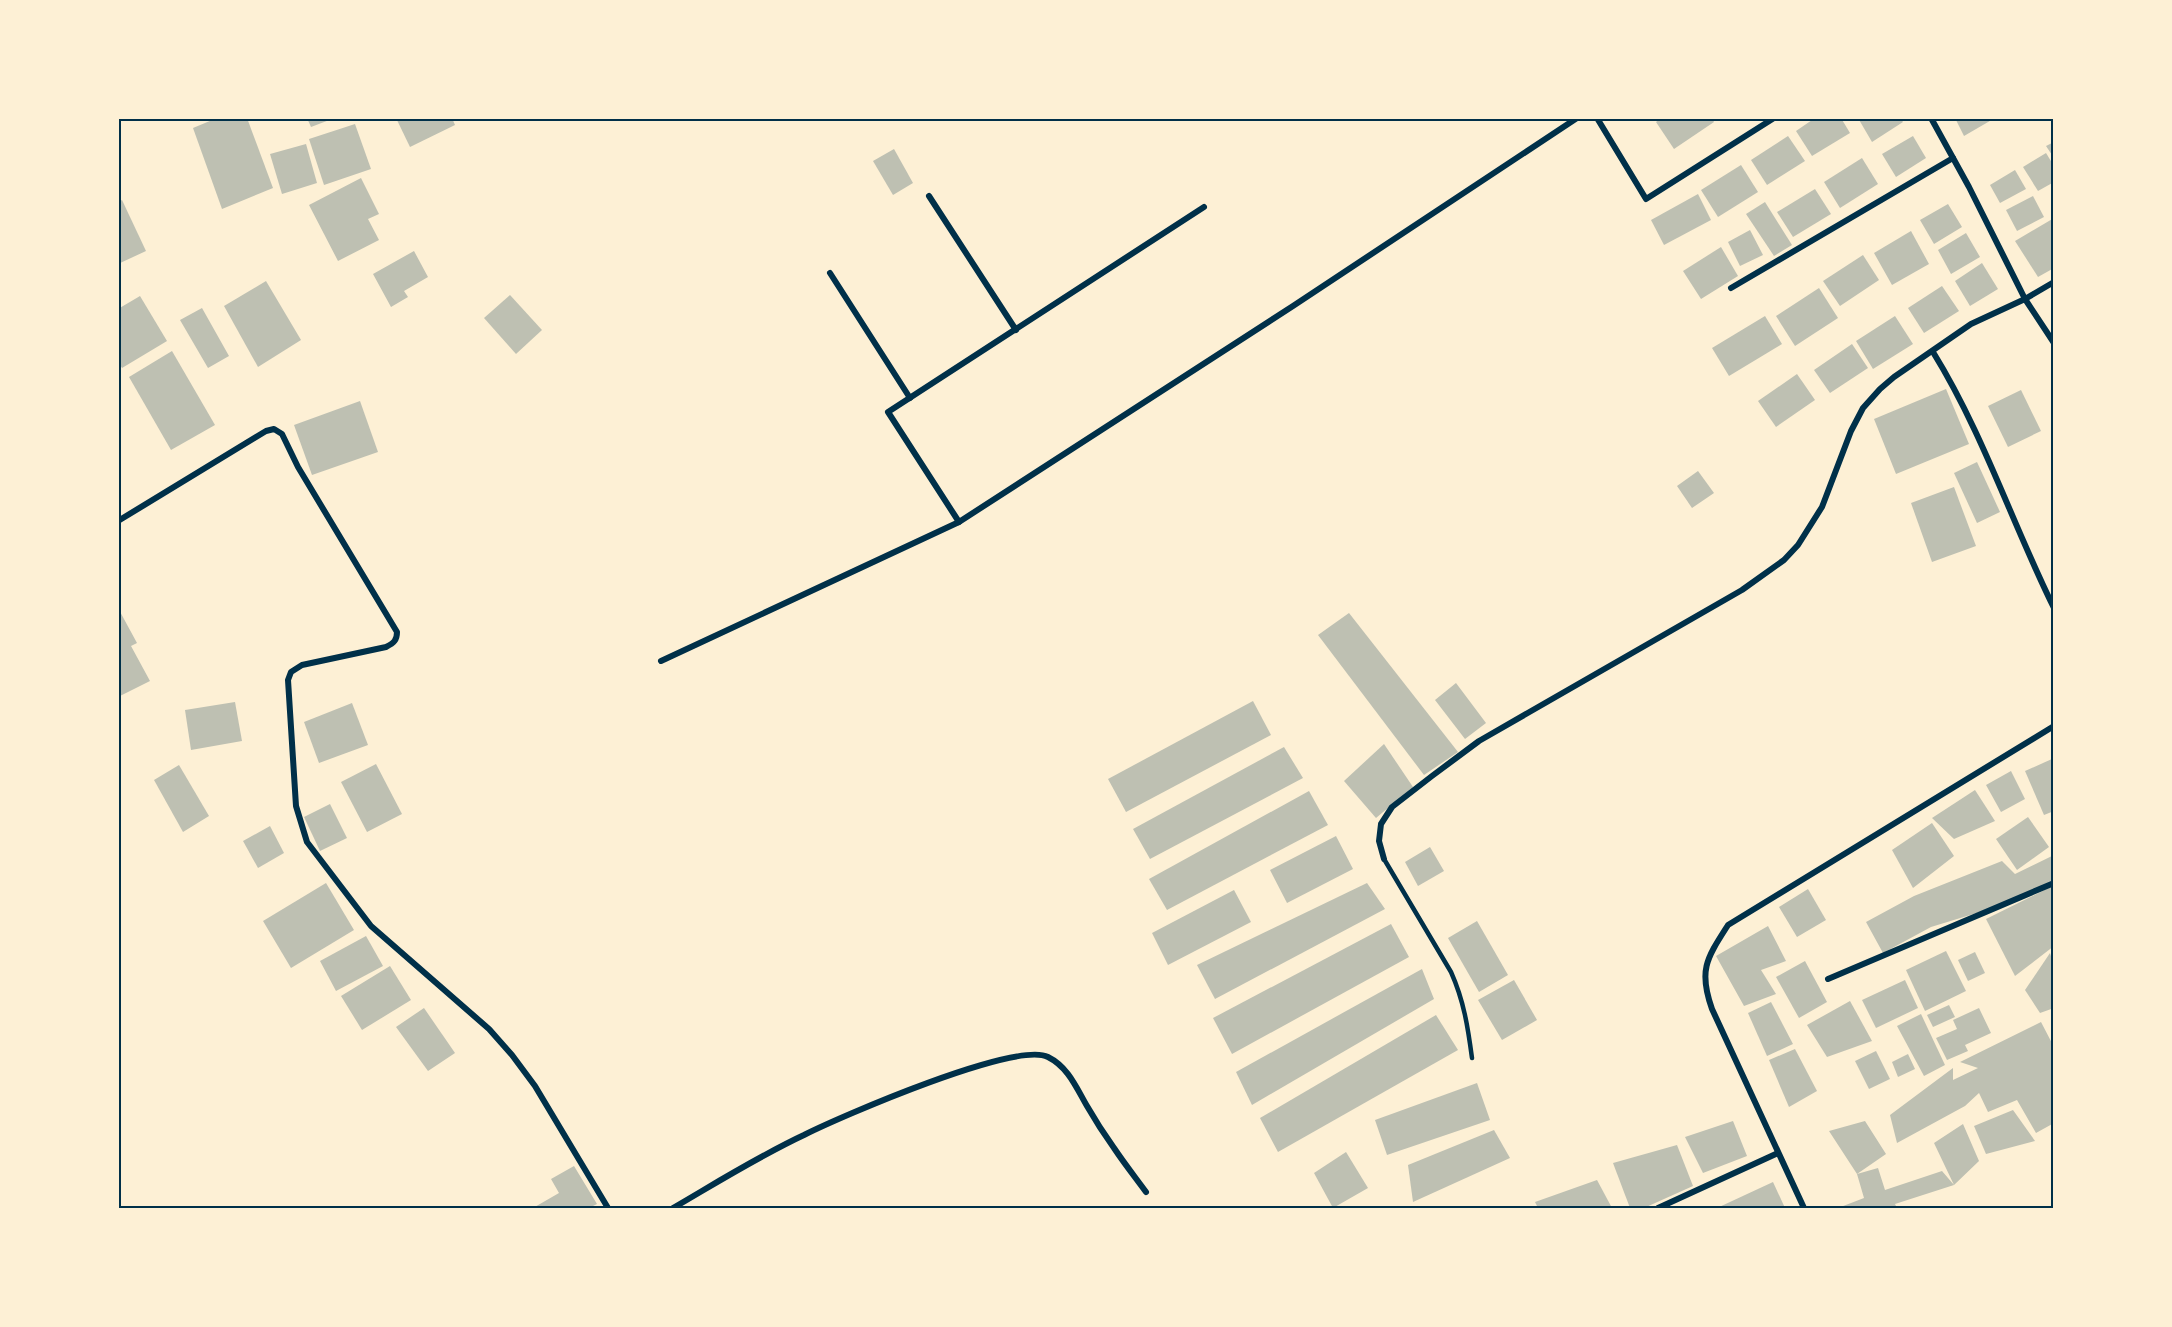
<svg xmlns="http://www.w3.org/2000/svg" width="2172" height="1327" font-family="Roboto,sans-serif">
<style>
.building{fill:#bec0b2}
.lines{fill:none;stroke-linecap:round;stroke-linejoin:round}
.service{stroke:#003049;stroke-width:4.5}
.minor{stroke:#003049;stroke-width:6}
.neatline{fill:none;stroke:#003049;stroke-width:2}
</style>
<rect width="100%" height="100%" fill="#fdf0d5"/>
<!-- building -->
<g class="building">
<polygon points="217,118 247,118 273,188 222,209 193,128"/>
<polygon points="307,118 332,118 332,119 311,127"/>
<polygon points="396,118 452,118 455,125 410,147"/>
<polygon points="1661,118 1712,118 1714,122 1674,149 1656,122"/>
<polygon points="1815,118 1841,118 1850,133 1812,156 1796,131"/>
<polygon points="1858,118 1900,118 1903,122 1872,142"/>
<polygon points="1955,118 1995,118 1964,136"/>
<polygon points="355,124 371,169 324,185 309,139"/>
<polygon points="1788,136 1805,161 1767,185 1751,160"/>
<polygon points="1913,136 1926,158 1896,177 1882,154"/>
<polygon points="2054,142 2054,158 2046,146"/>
<polygon points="306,144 317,183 282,194 270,154"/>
<polygon points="894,149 913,183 893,195 873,161"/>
<polygon points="2046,153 2054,166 2054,182 2038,191 2023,167"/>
<polygon points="1862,158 1878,184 1840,208 1824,182"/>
<polygon points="1741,165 1758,192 1718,217 1701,190"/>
<polygon points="2015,170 2026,189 2000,203 1990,185"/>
<polygon points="361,178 379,214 368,219 379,240 338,261 309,205"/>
<polygon points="1815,189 1831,214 1793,237 1777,212"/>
<polygon points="1698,194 1711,220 1664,245 1651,220"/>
<polygon points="2033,196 2044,217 2017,231 2006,210"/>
<polygon points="122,200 146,251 118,264 118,202"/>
<polygon points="1765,202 1792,245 1774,256 1746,214"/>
<polygon points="1948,204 1962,227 1934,244 1920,220"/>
<polygon points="2054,218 2054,268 2038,277 2015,241"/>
<polygon points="1750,230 1763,255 1740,266 1728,242"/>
<polygon points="1911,231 1929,264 1892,285 1874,253"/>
<polygon points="1966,233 1980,257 1951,274 1938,250"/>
<polygon points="1721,247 1738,276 1701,299 1683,271"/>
<polygon points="414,251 428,277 404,291 408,297 391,307 373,274"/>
<polygon points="1863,255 1879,280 1840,306 1823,281"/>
<polygon points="1982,263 1998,289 1970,306 1955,281"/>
<polygon points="266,281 301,340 258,367 224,306"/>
<polygon points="1942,286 1959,311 1924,333 1908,308"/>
<polygon points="1819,288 1838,318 1795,346 1776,316"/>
<polygon points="510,295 542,330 516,354 484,318"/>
<polygon points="140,296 167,341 122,368 118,362 118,309"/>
<polygon points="202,308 229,356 208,368 180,320"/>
<polygon points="1765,316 1782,344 1729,376 1712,348"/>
<polygon points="1895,316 1913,344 1873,369 1856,341"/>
<polygon points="1852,344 1868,368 1830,393 1814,370"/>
<polygon points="172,351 215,425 171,450 129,377"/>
<polygon points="1797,374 1815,400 1776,427 1758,401"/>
<polygon points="1946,389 1969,444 1896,474 1874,419"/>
<polygon points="2021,390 2041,431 2008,447 1988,406"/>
<polygon points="360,401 378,452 312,475 294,425"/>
<polygon points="1977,462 2000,512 1977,523 1954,473"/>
<polygon points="1698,471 1714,493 1692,508 1677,486"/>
<polygon points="1954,487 1976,546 1932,562 1911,503"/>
<polygon points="118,608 137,643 131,646 150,681 118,697"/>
<polygon points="1349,613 1458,752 1424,775 1318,635"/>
<polygon points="1456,683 1486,723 1465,739 1435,700"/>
<polygon points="1253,701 1271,735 1126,812 1108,779"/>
<polygon points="235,702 242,741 191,750 185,710"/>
<polygon points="352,703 368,745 319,763 304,722"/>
<polygon points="1384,744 1413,787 1376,818 1344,781"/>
<polygon points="1284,747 1303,778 1150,859 1133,829"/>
<polygon points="2052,759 2054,765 2054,811 2044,815 2025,771"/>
<polygon points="376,764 402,814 367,832 341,782"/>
<polygon points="179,765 209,816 183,832 154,780"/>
<polygon points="2011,771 2025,799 2001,812 1986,785"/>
<polygon points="1975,790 1995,821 1954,839 1932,818"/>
<polygon points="1309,791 1328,825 1167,910 1149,879"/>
<polygon points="330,804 347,838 320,851 304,817"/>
<polygon points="2028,817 2049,847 2017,870 1996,839"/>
<polygon points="1932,823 1954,856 1913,888 1892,850"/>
<polygon points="270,826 284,853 258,868 243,841"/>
<polygon points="1336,836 1353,869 1287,903 1270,870"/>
<polygon points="1430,847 1444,871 1418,886 1405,862"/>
<polygon points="2054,855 2054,881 1980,912 1931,927 1883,953 1866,922 1914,896 2002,861 2015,874"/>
<polygon points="326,883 354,930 291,968 263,921"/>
<polygon points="1367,883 1385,909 1215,999 1197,965"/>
<polygon points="2051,887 2054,892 2054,946 2015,976 1986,919"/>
<polygon points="1808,889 1826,920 1797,937 1779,907"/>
<polygon points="1234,890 1251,922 1168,965 1152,933"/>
<polygon points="1477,921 1508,975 1479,992 1448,938"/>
<polygon points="1391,924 1409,957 1232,1054 1213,1018"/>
<polygon points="1768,926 1786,961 1761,970 1776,994 1744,1006 1716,956"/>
<polygon points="366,936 383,966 336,991 320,961"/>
<polygon points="1946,951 1966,991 1925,1011 1906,970"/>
<polygon points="1975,952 1985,973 1968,981 1958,960"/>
<polygon points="2050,953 2054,966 2054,1008 2040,1013 2025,990"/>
<polygon points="1805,961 1827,1002 1799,1018 1776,977"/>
<polygon points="390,966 411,1000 362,1030 341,996"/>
<polygon points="1422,969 1434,999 1252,1105 1236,1072"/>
<polygon points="1514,980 1537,1020 1502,1040 1478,1000"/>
<polygon points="1905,980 1918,1008 1876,1028 1862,1000"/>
<polygon points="1850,1001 1872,1041 1827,1057 1807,1025"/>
<polygon points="1771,1002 1793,1044 1767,1056 1748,1013"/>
<polygon points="1949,1005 1955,1017 1933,1027 1927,1015"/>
<polygon points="424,1008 455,1053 428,1071 396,1027"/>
<polygon points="1979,1008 1991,1033 1965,1045 1968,1051 1947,1060 1936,1038 1957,1029 1953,1020"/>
<polygon points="1921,1014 1945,1065 1924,1076 1897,1026"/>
<polygon points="1436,1015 1458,1050 1278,1152 1260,1118"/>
<polygon points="2041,1022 2054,1047 2054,1123 2036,1133 2017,1100 1988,1112 1979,1093 1965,1106 1897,1143 1890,1115 1953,1068 1953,1080 1978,1068 1960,1062"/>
<polygon points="1795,1049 1817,1091 1789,1107 1769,1060"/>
<polygon points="1876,1051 1890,1079 1869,1089 1855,1061"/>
<polygon points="1908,1054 1915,1069 1898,1077 1892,1062"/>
<polygon points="1477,1083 1490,1120 1387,1155 1375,1120"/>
<polygon points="2013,1110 2035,1141 1986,1154 1974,1126"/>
<polygon points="1733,1121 1747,1156 1703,1173 1685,1137"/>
<polygon points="1865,1121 1886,1154 1857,1174 1878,1168 1885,1190 1942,1171 1954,1185 1934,1143 1963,1124 1979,1161 1954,1185 1895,1204 1897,1208 1838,1208 1864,1198 1857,1174 1829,1131"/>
<polygon points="1494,1130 1510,1158 1413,1202 1408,1165"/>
<polygon points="1677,1145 1693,1186 1644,1208 1630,1208 1613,1163"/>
<polygon points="1346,1152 1368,1188 1333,1208 1314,1173"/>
<polygon points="574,1166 597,1204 589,1208 533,1208 559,1193 551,1179"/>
<polygon points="1597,1180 1612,1208 1538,1208 1535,1202"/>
<polygon points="1773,1182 1785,1208 1717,1208"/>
</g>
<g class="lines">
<!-- service -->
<path class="service" d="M1384,859L1451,972C1464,1001 1468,1028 1472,1058"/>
<!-- minor -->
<g class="minor">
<polyline points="1597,118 1646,199 1774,118"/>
<polyline points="1931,118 1969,187 2025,299 2054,343"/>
<polyline points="929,196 1016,330"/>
<polyline points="830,273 910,398"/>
<polyline points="1731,288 1953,158"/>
<path d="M1933,352C1983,433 2012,523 2054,608"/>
<path d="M118,521L266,431L274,429L282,434L298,467L397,632C397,640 394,643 386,647L302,665L291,672L288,680L296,806L307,842L371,926L489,1029L512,1055L535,1086L608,1208"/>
<polyline points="959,522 888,412 1204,207"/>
<polyline points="661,661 959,522 1293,306 1577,118"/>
<polyline points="1384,859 1379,841 1381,824 1392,807 1432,776 1479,741 1742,590 1784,560 1798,545 1822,507 1851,431 1863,408 1880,389 1894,377 1971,324 2025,299 2054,282"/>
<polyline points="1828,979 2054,883"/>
<path d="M673,1208C716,1183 759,1156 804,1135C842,1116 1015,1041 1048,1057C1068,1067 1076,1087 1087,1106C1095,1120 1104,1134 1114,1148C1124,1163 1135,1177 1146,1192"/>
<polyline points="1658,1208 1778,1153"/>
<path d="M1804,1208L1712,1009C1698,970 1707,958 1728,925L2054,726"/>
</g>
</g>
<!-- border -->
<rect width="2172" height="1327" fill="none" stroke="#fdf0d5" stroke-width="240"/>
<rect x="120" y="120" width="1932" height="1087" class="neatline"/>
</svg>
